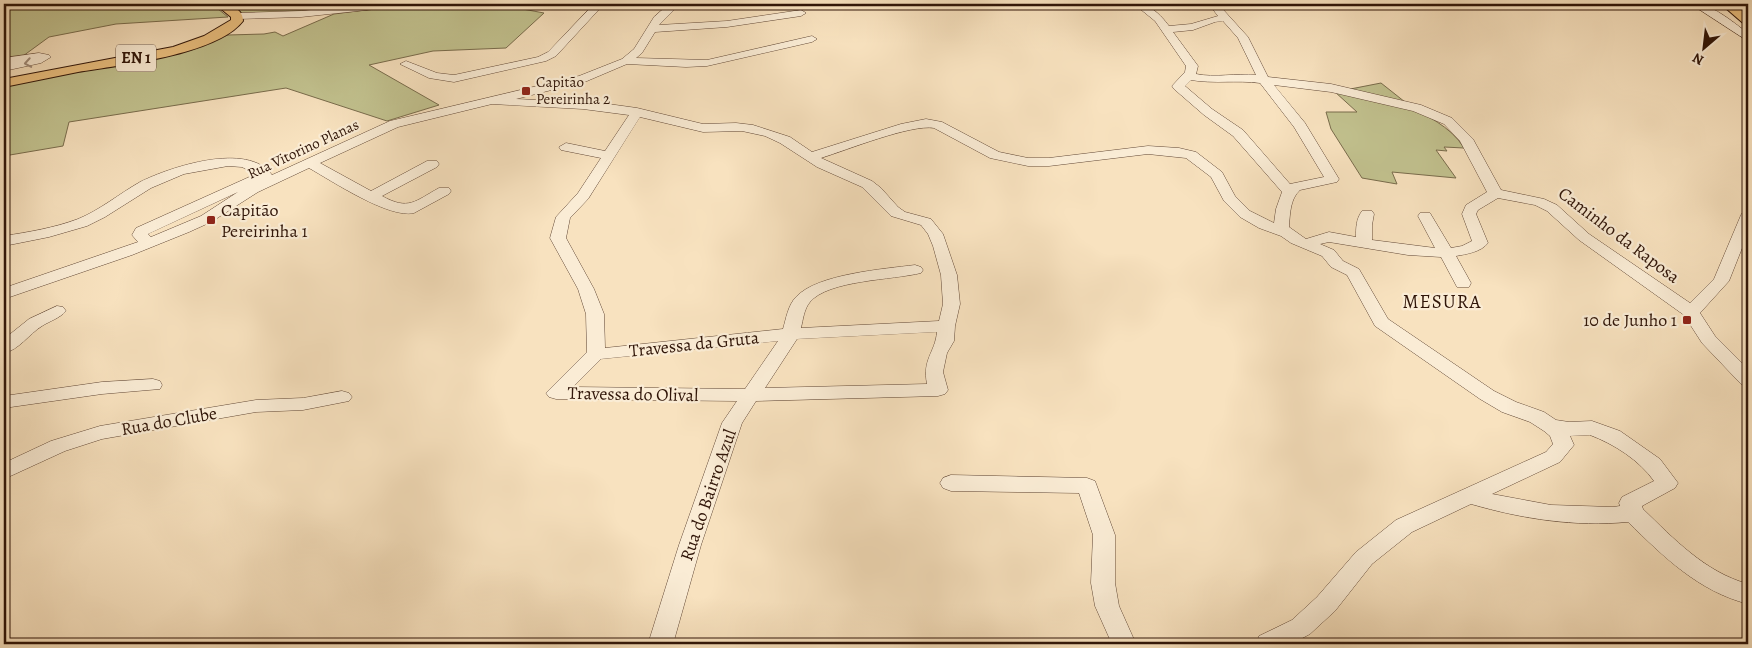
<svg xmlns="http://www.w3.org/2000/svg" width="1752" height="648" font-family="Alegreya,serif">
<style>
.green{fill:#c2c28f;stroke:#796c4c}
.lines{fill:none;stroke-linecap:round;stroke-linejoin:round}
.minor-casing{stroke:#624836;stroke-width:1}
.major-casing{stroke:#301508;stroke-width:2}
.highway-casing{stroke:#301508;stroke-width:2}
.minor{fill:#faecd5;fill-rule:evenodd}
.major{fill:#ecc180;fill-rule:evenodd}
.highway{fill:#ecc180;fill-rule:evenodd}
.oneway{stroke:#9f8b79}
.poi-dot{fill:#8f2418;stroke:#faecd5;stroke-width:2}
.labels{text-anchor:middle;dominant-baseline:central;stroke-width:4.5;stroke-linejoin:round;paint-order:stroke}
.far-poi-label{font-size:15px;fill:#301508;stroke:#faecd5;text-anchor:start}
.far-street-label{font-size:15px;fill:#301508;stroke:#faecd5}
.shield{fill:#faecd5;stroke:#6d5646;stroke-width:1}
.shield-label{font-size:16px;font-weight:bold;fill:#301508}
.poi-label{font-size:18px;fill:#301508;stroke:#faecd5;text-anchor:start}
.street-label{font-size:18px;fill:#301508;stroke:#faecd5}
.neighbourhood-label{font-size:19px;letter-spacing:1px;fill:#301508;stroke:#faecd5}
</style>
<rect width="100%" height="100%" fill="#f8e2bf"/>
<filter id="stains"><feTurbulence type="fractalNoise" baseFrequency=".004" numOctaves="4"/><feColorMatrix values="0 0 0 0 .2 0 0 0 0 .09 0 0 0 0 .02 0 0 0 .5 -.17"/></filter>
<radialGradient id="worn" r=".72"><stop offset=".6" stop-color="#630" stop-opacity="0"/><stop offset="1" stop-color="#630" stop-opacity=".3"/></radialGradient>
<!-- green -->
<g class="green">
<polygon points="4,4 212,4 228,17 116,24 49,37 23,56 4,58"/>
<polygon points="230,4 385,4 303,12 243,14"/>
<polygon points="411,4 496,4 544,13 506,48 433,51 369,65 439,105 387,121 286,88 69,122 63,146 4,156 4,86 211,41 228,35 264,34 275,32 283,36 334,14"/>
<path d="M1381,83C1389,89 1397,96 1405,102C1426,117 1450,125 1464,148L1444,147L1447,151L1436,150L1456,178L1392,172L1397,184L1362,178L1331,129L1326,112H1357L1335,92Z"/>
</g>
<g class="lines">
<!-- minor casing -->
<g class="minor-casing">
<g id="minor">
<polygon points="369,4 400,4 395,7 301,17 237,19 232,16 237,13 301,11"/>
<polygon points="594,4 604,4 556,56 546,61 454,82 429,78 400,64 406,61 437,73 454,75 538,57 548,52"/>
<path d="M669,4H680L659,25L727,21L801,10L806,13L801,16L727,27L655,32L642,53L636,58L707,60L812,36L817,39L812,42L707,66L686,67L627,64L587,81L516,99L601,103L637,108L703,124L736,123L753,125L790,137L812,152L901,124L926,119L942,122L999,152L1028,158H1049L1148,146L1179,148L1196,152L1222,172L1235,196L1250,211L1274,223L1276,209L1282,192L1233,136L1204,115L1174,89L1172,86L1185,72L1186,66L1155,21L1134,4C1149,3 1160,14 1169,26L1191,24L1218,16L1211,7L1216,4L1219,5L1248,37L1268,77L1331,84L1421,105L1452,118L1473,139L1501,190L1544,199L1557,205L1589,234L1690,303L1714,279L1741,215L1743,212L1748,211V233L1729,281L1700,313L1715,336L1748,369V386L1741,384L1702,343L1684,315L1579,240L1547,211L1535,205L1498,198L1478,210L1476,214L1488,243C1481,252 1467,254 1456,256L1471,283L1469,287H1457L1441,257L1408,255L1329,242L1320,244L1334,250L1343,261L1359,269L1388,319L1494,391L1516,402L1544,412L1556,420L1569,422L1592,421L1620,431L1660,459L1678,483L1675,488L1642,506L1643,509C1674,539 1705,572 1748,584V604C1698,591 1664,557 1628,522C1575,527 1523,519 1471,504L1412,532L1372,564L1335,611L1310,634L1291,644H1256L1259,636L1292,620L1317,597L1356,552L1396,520L1546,452L1553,444L1550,436L1544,431L1530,422L1502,412L1480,399L1375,326L1347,275L1331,267L1322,256L1291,243L1281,236L1259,228L1240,217L1224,201L1211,177L1186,158L1148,154L1049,166H1028L990,158L934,128C911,124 847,150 821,158L872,181L881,188L898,207L905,212L931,219L943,234L957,275L960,304L955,326L954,341L947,353L943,372L948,390L945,394L938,396L756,401L742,423L701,545L673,644H648L679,545L722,423L737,401L556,399L549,397L546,393L587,352L586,314L578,289L550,238L556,217L578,193L601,158L561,150L559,147L566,143L605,151L629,115L583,109L492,104L398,127L320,163L371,191L427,161H437L439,164L437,167L382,196C409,211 415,201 439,188H449L451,191L449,194L414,213C389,219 332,181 309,168L258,192L211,222L189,232L132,255L4,299V288L138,242L132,235L136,228L256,174L242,167L228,166L184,174L151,188L105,217L87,226L49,237L4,246V236C29,232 54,228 78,219C100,210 119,194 140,182C170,167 248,141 272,175L390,121L579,76L622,59L634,49L654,17ZM1223,21L1238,38L1256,75C1236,73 1215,78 1196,74L1198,66L1173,32L1193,30L1215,22ZM1191,80C1213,84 1237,80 1260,83L1294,127L1324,177L1290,184L1243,130L1212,109L1185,86ZM1274,85L1331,92L1413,111L1444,124L1460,141L1487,192L1466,205L1462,214L1472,241L1462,246L1451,248L1430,213H1420L1418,216L1435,248L1372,240V225L1374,214L1372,211H1362C1356,219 1356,228 1356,237L1329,232L1306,239L1289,227C1290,214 1290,199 1300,190L1337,182L1339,179L1305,123ZM640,117L703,132L742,131L765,136L780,143L817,167L862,187L891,216L921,225L928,234L933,246L941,275L943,304L939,321L801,328C803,320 804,309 810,302C828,280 893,280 921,273L923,270L921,267L915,265C884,269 817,274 796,297C788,305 786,319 783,329L605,348L604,314L594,289L566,238L570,218L588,199ZM238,192L201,216L151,237L148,234ZM937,332C935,353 922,359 927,384L765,388L797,339ZM778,341L745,389L573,387L601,359ZM1590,435C1614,444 1639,460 1654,481L1622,497L1619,503L1620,506L1613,507L1551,505L1492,494L1560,462L1574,445L1570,436Z"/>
<path d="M1691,4C1712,3 1731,21 1748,33V41Z"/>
<polygon points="39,53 49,55 51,57 41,63 4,71 4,65 8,64 4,64 4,58"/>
<path d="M57,306L63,307L66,311C60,318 50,321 42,326C29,334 19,350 4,353V339L29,319Z"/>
<polygon points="153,379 160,381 162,385 160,389 102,394 4,408 4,396 102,382"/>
<polygon points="342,391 349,393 352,397 349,401 303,410 256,412 102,439 65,451 4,479 4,463 51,441 100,426 256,400 303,398"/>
<polygon points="951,475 1087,478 1095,481 1115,535 1115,583 1119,606 1136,644 1112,644 1095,606 1091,583 1093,535 1079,493 951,491 943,488 940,483 943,478"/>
</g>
</g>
<!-- major casing -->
<g class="major-casing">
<path id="major" d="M215,4C226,3 243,7 243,21C217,55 120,65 78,72C53,77 29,82 4,87V79L173,47L204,36L231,20V17Z"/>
</g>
<!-- highway casing -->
<g class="highway-casing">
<polygon id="highway" points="1721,4 1736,4 1748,13 1748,24 1743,23"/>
</g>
<!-- minor -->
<use href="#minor" class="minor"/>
<!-- major -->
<use href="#major" class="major"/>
<!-- highway -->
<use href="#highway" class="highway"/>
</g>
<!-- one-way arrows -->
<defs><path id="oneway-chevron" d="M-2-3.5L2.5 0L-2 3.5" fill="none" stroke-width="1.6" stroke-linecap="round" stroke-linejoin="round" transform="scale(1.25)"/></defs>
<use class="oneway" href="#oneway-chevron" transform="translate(28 63) rotate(170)"/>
<!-- markers -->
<g class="poi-dot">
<rect x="521" y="86" width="10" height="10" rx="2.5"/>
<rect x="206" y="215" width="10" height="10" rx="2.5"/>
<rect x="1682" y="315" width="10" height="10" rx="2.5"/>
</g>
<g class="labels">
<!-- far-poi labels -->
<g class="far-poi-label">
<text x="536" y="82">Capitão<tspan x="536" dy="17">Pereirinha 2</tspan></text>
</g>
<!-- far-street labels -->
<g class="far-street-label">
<text transform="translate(303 149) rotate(-25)">Rua Vitorino Planas</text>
</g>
<!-- shield labels -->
<rect class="shield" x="116" y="44.5" width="40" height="27" rx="4"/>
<g class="shield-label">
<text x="136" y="58">EN 1</text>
</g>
<!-- poi labels -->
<g class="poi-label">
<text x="221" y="210">Capitão<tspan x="221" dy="21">Pereirinha 1</tspan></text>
<text x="1677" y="320" text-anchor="end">10 de Junho 1</text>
</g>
<!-- street labels -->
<g class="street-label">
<text transform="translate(1619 235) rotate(37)">Caminho da Raposa</text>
<text transform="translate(694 344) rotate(-6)">Travessa da Gruta</text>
<text transform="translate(633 394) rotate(1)">Travessa do Olival</text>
<text transform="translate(169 421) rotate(-10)">Rua do Clube</text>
<text transform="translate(708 495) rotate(-71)">Rua do Bairro Azul</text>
</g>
<!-- neighbourhood labels -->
<g class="neighbourhood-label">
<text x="1442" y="302">MESURA</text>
</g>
</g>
<!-- margin -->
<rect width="1752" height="648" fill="none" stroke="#f8e2bf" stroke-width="20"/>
<rect x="5" y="5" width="1742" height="638" fill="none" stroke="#301508" stroke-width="2.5"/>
<rect x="10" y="10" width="1732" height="628" fill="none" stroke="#301508"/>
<!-- north arrow -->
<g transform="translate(1704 48) rotate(208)" stroke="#faecd5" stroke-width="4" paint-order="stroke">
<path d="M0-4L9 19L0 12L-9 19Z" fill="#301508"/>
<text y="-8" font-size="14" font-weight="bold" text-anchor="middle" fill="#301508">N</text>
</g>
<rect width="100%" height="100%" filter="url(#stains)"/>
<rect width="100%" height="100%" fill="url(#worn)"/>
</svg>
